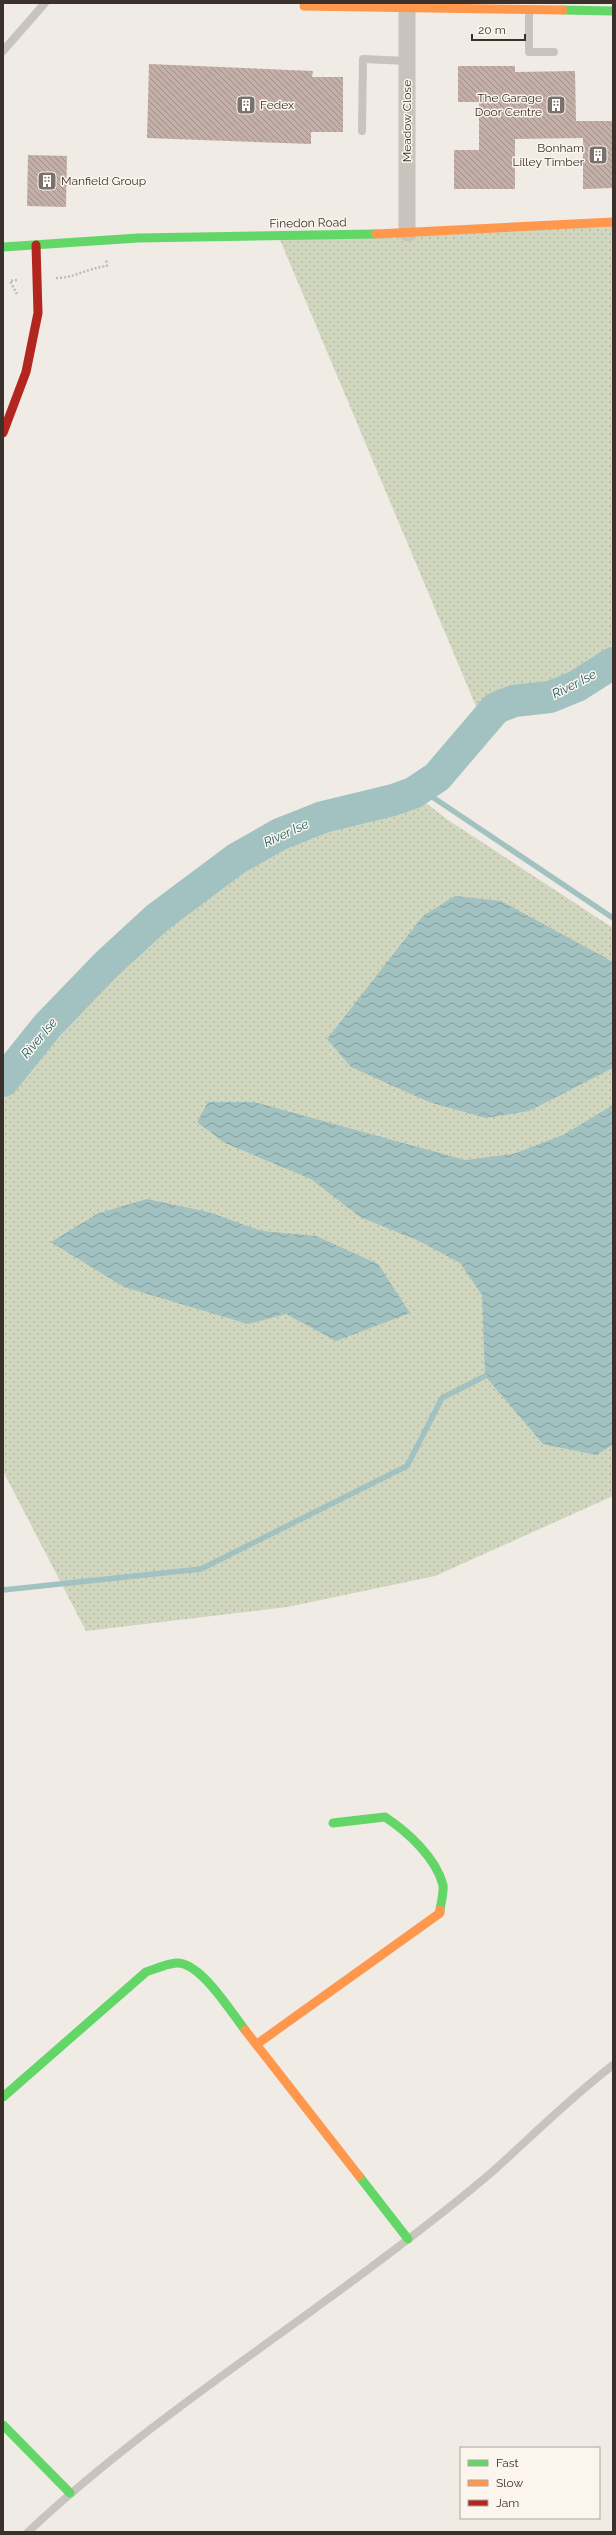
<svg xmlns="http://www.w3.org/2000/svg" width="616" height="2535" font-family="Raleway,sans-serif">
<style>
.green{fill:url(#green-dots)}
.water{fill:url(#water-waves)}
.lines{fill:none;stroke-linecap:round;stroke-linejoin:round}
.stream{stroke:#a1c2c1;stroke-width:5.5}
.river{stroke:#a1c2c1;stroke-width:32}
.building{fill:url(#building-back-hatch)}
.path{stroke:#c2bbb6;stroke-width:2.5;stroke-dasharray:2 2;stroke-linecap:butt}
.lane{stroke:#c9c3be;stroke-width:8}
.street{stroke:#c9c3be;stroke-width:17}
.fast{stroke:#63d668;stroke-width:9}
.slow{stroke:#ff974d;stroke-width:9}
.jam{stroke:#b3261e;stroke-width:9}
.labels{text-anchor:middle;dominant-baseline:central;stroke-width:3;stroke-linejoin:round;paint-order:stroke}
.poi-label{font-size:12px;fill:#3b302b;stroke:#fbf5ee;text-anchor:end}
.street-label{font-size:12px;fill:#3b302b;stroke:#fbf5ee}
.water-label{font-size:13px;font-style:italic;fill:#1f5a5e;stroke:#fbf5ee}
</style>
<defs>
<pattern id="green-dots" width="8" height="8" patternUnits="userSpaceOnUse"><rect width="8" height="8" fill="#d1d6bf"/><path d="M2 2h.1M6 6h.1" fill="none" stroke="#b4b8a4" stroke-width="1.8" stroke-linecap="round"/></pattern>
<pattern id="water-waves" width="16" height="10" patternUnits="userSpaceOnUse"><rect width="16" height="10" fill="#a1c2c1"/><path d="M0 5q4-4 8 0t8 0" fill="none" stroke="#849e9d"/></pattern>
<pattern id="building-back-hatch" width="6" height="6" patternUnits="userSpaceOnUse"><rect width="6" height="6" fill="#c3afa7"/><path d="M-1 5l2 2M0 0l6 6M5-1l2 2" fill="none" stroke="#a08f88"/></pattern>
</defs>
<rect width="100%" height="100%" fill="#f0ebe5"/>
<!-- green -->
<g class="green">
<polygon points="613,222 613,663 577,686 550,697 515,701 496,708 483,723 278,235"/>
<polygon points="413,793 448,820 613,928 613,1496 435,1576 287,1607 86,1631 3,1471 3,1081 48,1025 107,964 157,918 236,859 280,834 323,817 393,800"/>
</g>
<!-- water -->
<g class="water">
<polygon points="455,896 501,901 613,962 613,1068 529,1111 486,1118 429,1102 351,1067 327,1039 423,916"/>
<polygon points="208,1102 254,1102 465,1160 513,1154 563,1135 613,1105 613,1445 596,1455 543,1444 485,1376 482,1295 460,1263 417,1240 360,1217 311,1179 225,1143 197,1122"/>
<polygon points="147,1199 208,1212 262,1231 316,1236 378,1264 410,1313 336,1341 286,1314 248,1324 124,1287 51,1242 99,1213"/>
</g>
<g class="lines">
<!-- stream -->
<g class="stream">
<polyline points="419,788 613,918"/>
<polyline points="3,1590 201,1569 407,1466 442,1398 485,1376"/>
</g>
<!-- river -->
<polyline class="river" points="3,1081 48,1025 107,964 157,918 236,859 280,834 323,817 393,800 413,793 437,777 496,708 514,701 550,697 577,686 613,663"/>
</g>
<!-- building -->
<g class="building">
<polygon points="149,64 313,71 312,77 343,77 343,132 311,132 311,144 147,138"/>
<polygon points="458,66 515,66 515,72 575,71 576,121 613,121 613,188 583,189 583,138 515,139 515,189 454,189 454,150 479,150 479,102 458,102"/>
<polygon points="28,155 67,156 66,207 27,206"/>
</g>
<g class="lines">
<!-- path -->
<g class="path">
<path d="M56,278C74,278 88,268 107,266L106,259"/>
<polyline points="17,280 10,281 17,294"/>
</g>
<!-- lane -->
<g class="lane">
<polyline points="529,11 529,52 554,52"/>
<polyline points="3,51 45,3"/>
<polyline points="362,131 363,59 408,61"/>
<path d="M28,2532C138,2429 266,2347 386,2256C422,2229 458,2201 492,2172C532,2136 570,2098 613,2065"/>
</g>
<!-- street -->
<polyline class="street" points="407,233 407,9"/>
<!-- fast -->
<g class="fast">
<polyline points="563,10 613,11"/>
<polyline points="3,247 138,238 376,234"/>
<path d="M333,1823L385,1817C408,1832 436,1858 443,1885C444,1892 441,1903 440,1910"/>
<path d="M3,2097L146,1972C155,1969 166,1964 176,1963C200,1961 231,2012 245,2030"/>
<polyline points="359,2176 408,2239"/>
<polyline points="3,2425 70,2493"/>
</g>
<!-- slow -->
<g class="slow">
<polyline points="304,6 563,10"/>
<polyline points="376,234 613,222"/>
<polyline points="245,2030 359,2176"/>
<polyline points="257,2044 440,1913 440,1910"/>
</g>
<!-- jam -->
<polyline class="jam" points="3,433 26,372 38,313 36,245"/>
</g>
<!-- icons -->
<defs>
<g id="building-square" transform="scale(1)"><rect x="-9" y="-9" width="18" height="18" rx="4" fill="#7a716c" stroke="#fbf5ee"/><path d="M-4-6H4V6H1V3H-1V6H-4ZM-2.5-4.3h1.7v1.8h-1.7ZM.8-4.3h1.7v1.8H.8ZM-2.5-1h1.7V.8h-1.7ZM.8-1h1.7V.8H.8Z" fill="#fff"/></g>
</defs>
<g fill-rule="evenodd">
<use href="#building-square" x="246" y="105"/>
<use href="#building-square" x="556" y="105"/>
<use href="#building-square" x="598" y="155"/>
<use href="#building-square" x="47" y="181"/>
</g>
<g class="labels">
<!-- poi labels -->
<g class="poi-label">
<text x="542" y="98">The Garage<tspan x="542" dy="14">Door Centre</tspan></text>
<text x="260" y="105" text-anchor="start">Fedex</text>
<text x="584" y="148">Bonham<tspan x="584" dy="14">Lilley Timber</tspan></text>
<text x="61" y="181" text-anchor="start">Manfield Group</text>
</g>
<!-- street labels -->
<g class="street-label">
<text transform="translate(407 121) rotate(-90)">Meadow Close</text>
<text transform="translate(308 223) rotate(-1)">Finedon Road</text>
</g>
<!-- water labels -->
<g class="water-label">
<text transform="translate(574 684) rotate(-27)">River Ise</text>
<text transform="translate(286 833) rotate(-25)">River Ise</text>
<text transform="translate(39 1038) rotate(-50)">River Ise</text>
</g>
</g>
<!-- border -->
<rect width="616" height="2535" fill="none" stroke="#3b302b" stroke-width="8"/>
<!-- legend -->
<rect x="460" y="2447" width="140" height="72" fill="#fbf5ee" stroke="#aea6a0"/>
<rect x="468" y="2460" width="20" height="6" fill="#63d668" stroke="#aea6a0"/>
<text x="496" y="2467" font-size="12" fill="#3b302b">Fast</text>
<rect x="468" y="2480" width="20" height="6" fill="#ff974d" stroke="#aea6a0"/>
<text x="496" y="2487" font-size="12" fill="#3b302b">Slow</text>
<rect x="468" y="2500" width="20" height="6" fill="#b3261e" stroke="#aea6a0"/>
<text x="496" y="2507" font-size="12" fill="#3b302b">Jam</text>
<!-- scale -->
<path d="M472 34v6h53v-6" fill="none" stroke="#3b302b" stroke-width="2"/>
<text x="478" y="34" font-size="12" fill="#3b302b" stroke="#fbf5ee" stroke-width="3" paint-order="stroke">20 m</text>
</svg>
